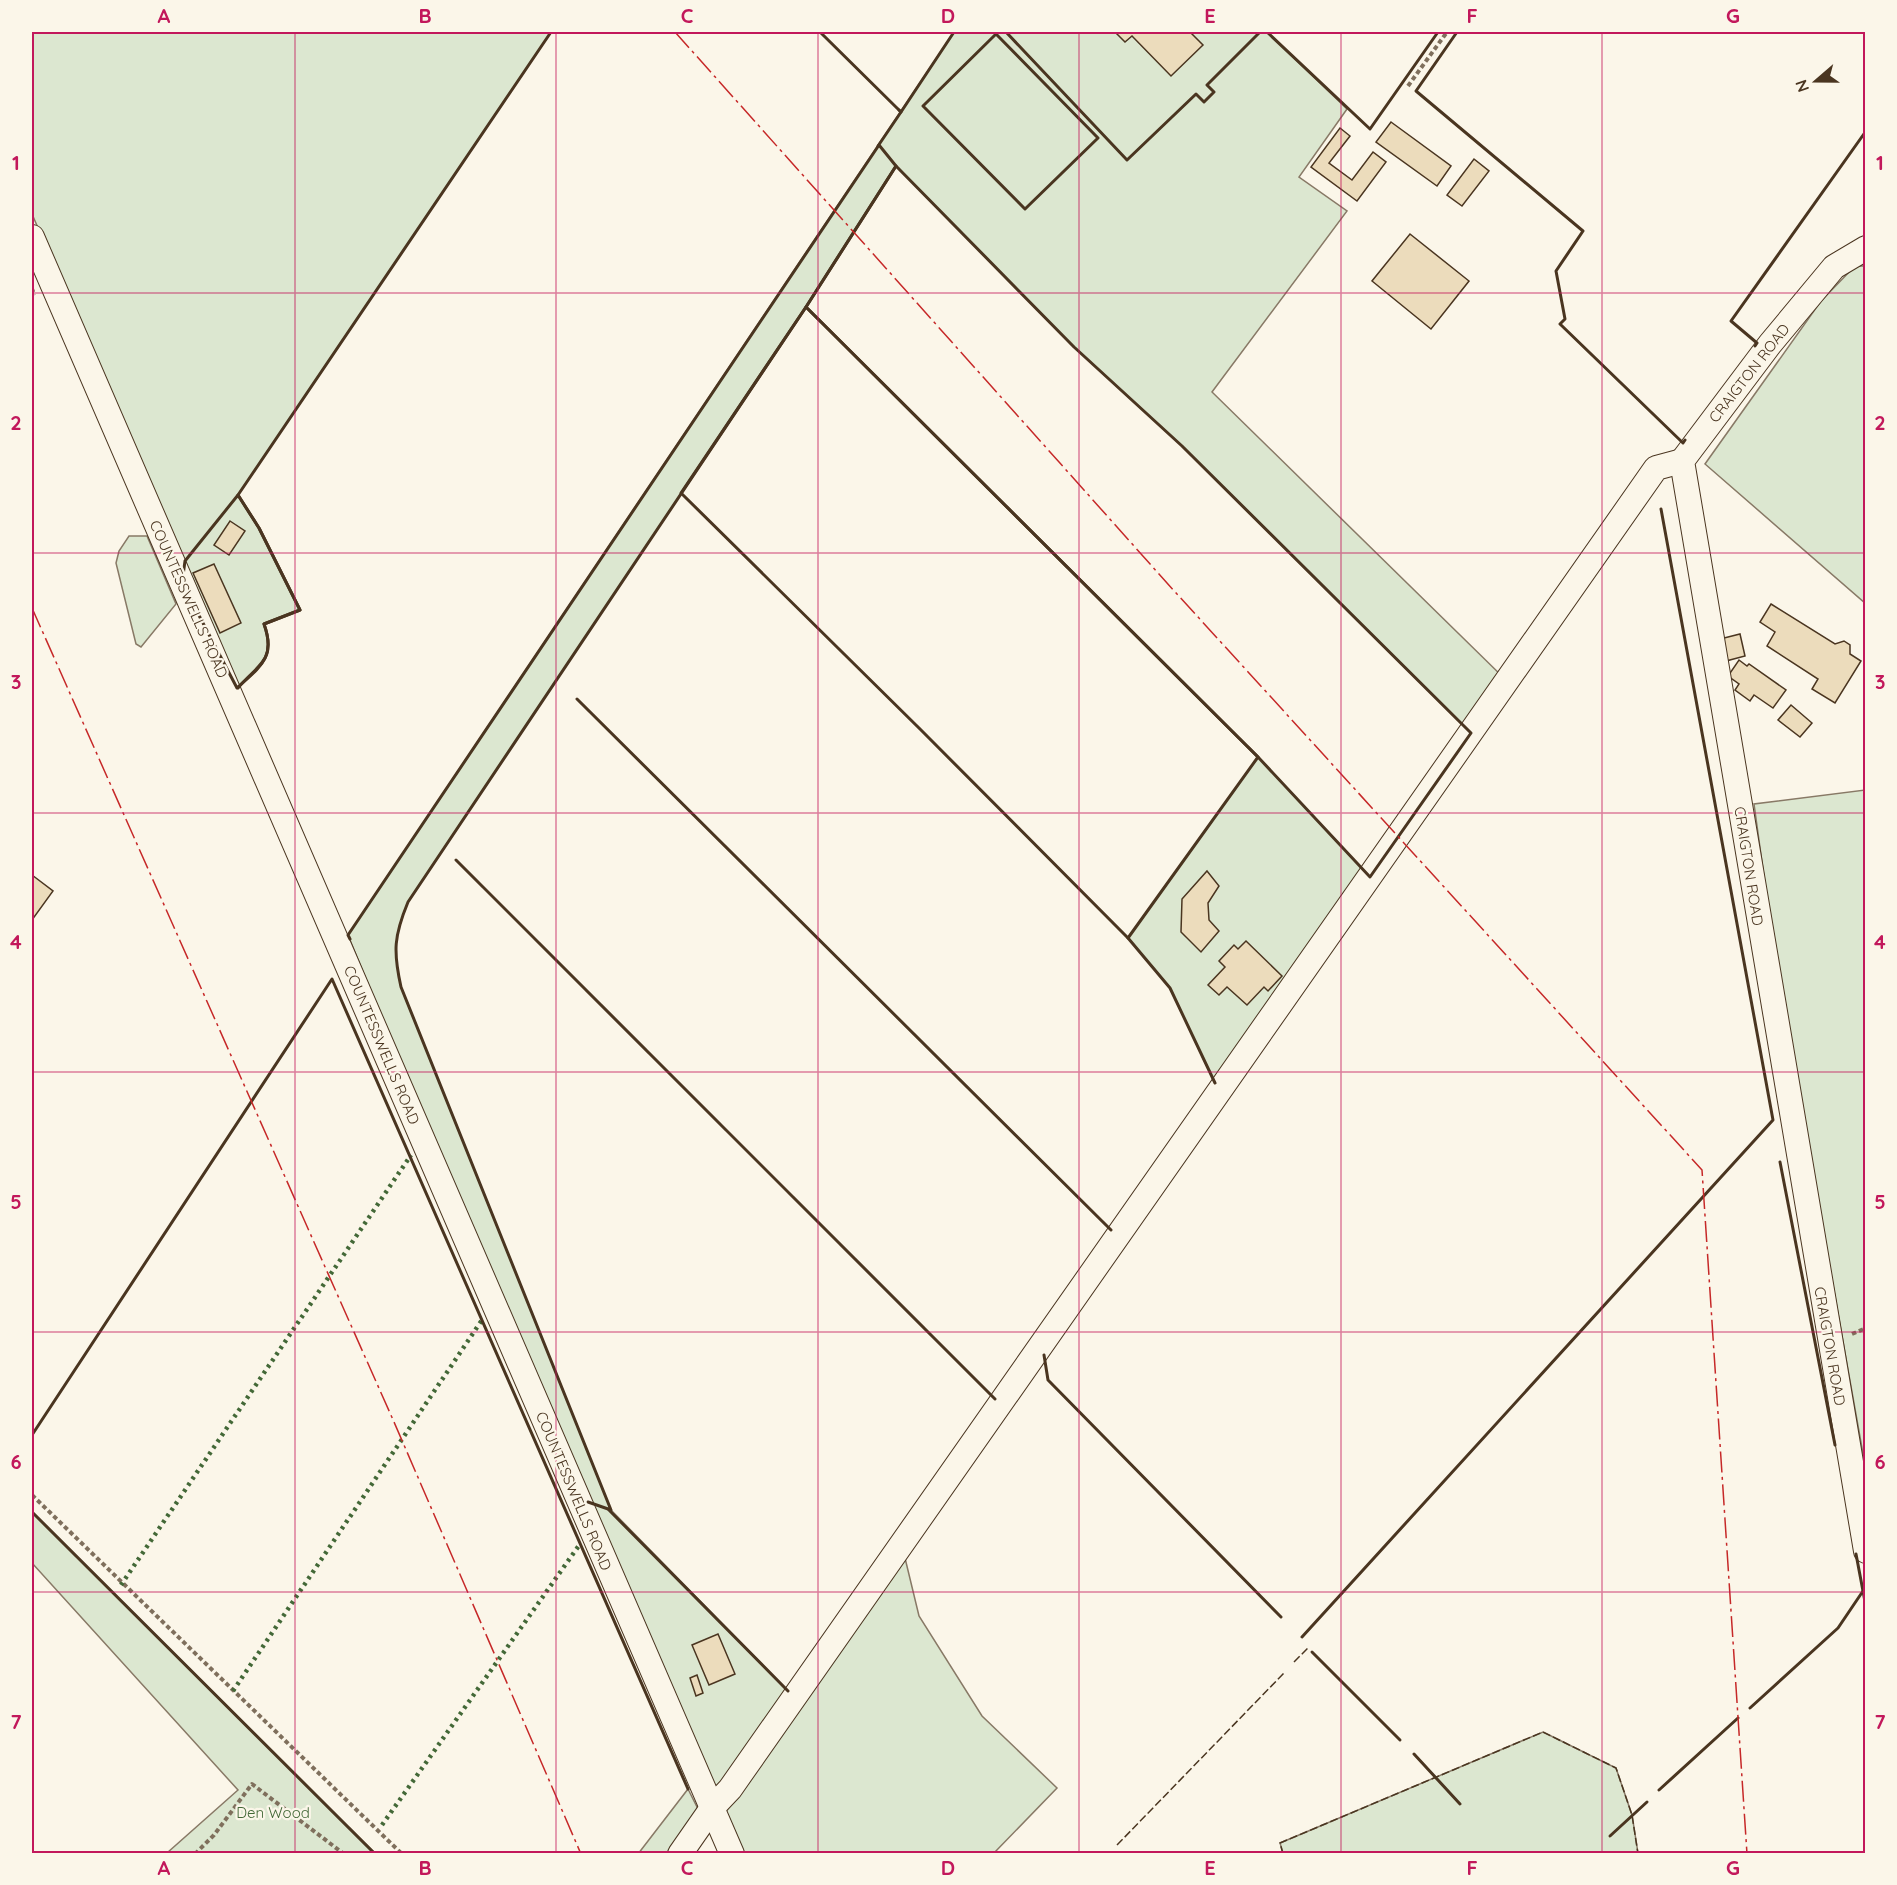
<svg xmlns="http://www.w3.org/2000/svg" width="1897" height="1885" font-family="Quicksand,sans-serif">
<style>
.green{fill:#dce7d0;stroke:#887966;stroke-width:1.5}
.building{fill:#ecdcbc;stroke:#4a3520;stroke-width:1.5}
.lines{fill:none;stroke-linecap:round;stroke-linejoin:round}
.minor-casing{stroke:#4a3520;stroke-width:26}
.path{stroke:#7f6f5c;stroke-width:4;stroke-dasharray:4.5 3;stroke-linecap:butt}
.minor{stroke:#fbf6e9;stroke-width:24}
.hedge{stroke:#436837;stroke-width:4.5;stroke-dasharray:3 4.5;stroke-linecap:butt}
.fence{stroke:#4a3520;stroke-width:1.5;stroke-dasharray:8 3;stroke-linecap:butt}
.wall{stroke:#4a3520;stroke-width:3}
.power{stroke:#c62828;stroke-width:1.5;stroke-dasharray:21 4.5 3 4.5;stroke-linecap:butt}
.grid{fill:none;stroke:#c2185b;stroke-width:1.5;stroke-opacity:0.55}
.labels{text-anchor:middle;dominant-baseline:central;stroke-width:4.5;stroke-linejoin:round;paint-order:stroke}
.street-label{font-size:15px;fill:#4a3520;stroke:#fbf6e9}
.park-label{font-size:15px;fill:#436837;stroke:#fbf6e9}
.neatline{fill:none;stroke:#c2185b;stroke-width:2}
.grid-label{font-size:20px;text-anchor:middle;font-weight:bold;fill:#c2185b}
</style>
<rect width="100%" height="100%" fill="#fbf6e9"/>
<!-- green -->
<g class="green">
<path d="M32,32H551L238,495L259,528L300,610L264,624C275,657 261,667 237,688L32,214Z"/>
<path d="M954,32H1267L1347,109L1299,177L1347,211L1212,392L1507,681L1471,733L1182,446L1074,347L896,166L806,307L408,902C394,936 393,951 401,987L611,1510L794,1697L905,1558L919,1616L982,1716L1057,1788L994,1853H732L577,1499L348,935Z"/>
<polygon points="1855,266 1865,266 1865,603 1705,464 1821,301"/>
<polygon points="129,536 147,536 176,604 141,647 136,644 116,563 119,551"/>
<polygon points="1258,757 1370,877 1219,1092 1170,988 1128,938"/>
<polygon points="1865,790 1865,1465 1777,971 1754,804"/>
<polygon points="32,1512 375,1853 167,1853 238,1790 32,1563"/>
<polygon points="1543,1732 1616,1768 1632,1815 1638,1853 1283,1853 1280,1843"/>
<polygon points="688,1789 700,1813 671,1853 638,1854"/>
</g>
<!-- building -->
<g class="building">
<polygon points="1115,32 1190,32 1203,45 1171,76 1132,36 1125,42"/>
<polygon points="1391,122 1451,166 1437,186 1376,142"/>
<polygon points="1340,128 1350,136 1329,163 1352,180 1373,152 1386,162 1357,201 1311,167"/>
<polygon points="1474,159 1489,171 1462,206 1447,195"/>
<polygon points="1410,234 1469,281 1431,329 1372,281"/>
<polygon points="230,521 245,531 229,555 214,545"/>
<polygon points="214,564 241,623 220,633 193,573"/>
<polygon points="1771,604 1835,644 1844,641 1850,645 1850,654 1861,661 1835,703 1812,689 1818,679 1767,646 1775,632 1760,622"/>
<polygon points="1740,634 1745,656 1726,661 1720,639"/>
<polygon points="1739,660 1747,666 1749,664 1786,690 1773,708 1754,695 1750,701 1735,690 1739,684 1728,676"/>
<polygon points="1791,705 1812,723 1800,737 1778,720"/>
<polygon points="1207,871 1219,886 1208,903 1209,920 1219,931 1201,952 1181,932 1182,899"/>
<polygon points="32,875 53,891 32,920"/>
<polygon points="1246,941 1282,976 1268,991 1264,987 1247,1005 1227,987 1219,995 1208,985 1225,967 1219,961 1234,945 1238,949"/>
<polygon points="718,1634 735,1674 709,1685 692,1645"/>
<polygon points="697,1675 703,1693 696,1696 690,1678"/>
</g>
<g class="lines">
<!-- minor casing -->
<g class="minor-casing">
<g id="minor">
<polyline points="32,237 732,1854"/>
<polyline points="1866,248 1834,267 1770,344 1682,461 1866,1551"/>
<polyline points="680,1854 712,1808 730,1789 1656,468 1682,461"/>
</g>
</g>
<!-- path -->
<g class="path">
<polyline points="1408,86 1447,32"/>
<polyline points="1852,1334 1866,1328"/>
<polyline points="32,1495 402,1854"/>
<polyline points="195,1854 214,1835 252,1784 344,1854"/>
</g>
<!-- minor -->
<use href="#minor" class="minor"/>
<!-- hedge -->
<g class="hedge">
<polyline points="121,1585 411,1155"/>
<polyline points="233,1691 482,1320"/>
<polyline points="382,1825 580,1544"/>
</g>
<!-- fence -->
<g class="fence">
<polyline points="32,284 35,295"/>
<polyline points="1294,1662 1309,1647"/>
<polyline points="1117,1845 1284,1673"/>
<polyline points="1283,1854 1280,1843 1543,1732 1616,1768 1632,1815 1638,1854"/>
</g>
<!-- wall -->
<g class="wall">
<polyline points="820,32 901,112 878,146"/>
<polyline points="1006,32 1127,160 1196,94 1204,102 1214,92 1207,85 1260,32"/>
<polyline points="1267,32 1370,129 1438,32"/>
<polyline points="1457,32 1416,91 1583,231 1556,271 1565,319 1560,324 1683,443 1685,440"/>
<polygon points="996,34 1098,138 1025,209 923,106"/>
<polyline points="899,110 901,112 954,32"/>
<polygon points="896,166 1074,347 1182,446 1471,733 1370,877 1258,757 806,307"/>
<polyline points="1755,346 1757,343 1731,321 1866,131"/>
<path d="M238,495L259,528L300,610L264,624C276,657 261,666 237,688L182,583L185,561Z"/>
<path d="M238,688C258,664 277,661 264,624L300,610L259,528L238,495L551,32"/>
<polyline points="577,699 1111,1230"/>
<polyline points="456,860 995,1399"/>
<polyline points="1128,938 1170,988 1215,1083"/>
<polyline points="350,939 348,935 879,145 896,166 806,307 681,493 920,729 1128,938 1258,757 806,307"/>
<polyline points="1780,1162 1835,1445"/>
<polyline points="1044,1355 1048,1380 1281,1617"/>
<polyline points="32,1435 332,979 688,1789"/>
<path d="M588,1502L611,1510L401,987C393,951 394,936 408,902L806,307"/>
<polyline points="609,1510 788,1691"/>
<polyline points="32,1512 375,1854"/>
<polyline points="1856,1554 1866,1607"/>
<polyline points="1302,1637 1773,1120 1661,509"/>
<polyline points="1312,1652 1400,1740"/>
<polyline points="1750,1708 1838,1628 1863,1591"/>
<polyline points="1414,1754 1460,1804"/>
<polyline points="1659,1790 1738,1718"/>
<polyline points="1610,1836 1647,1802"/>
</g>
<!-- power -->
<g class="power">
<polyline points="675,32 1167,583 1702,1170 1747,1854"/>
<polyline points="32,608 394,1422 581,1854"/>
</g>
</g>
<!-- grid -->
<path class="grid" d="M295,32V1854M556,32V1854M818,32V1854M1079,32V1854M1341,32V1854M1602,32V1854M32,293H1866M32,553H1866M32,813H1866M32,1072H1866M32,1332H1866M32,1592H1866"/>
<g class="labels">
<!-- street labels -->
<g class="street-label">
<text transform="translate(1749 373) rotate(-52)">CRAIGTON ROAD</text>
<text transform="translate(189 599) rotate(66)">COUNTESSWELLS ROAD</text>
<text transform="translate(1749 866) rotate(81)">CRAIGTON ROAD</text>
<text transform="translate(382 1045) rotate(67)">COUNTESSWELLS ROAD</text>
<text transform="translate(1830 1346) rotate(80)">CRAIGTON ROAD</text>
<text transform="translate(574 1491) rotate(67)">COUNTESSWELLS ROAD</text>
</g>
<!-- park labels -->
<g class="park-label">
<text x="273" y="1812">Den Wood</text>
</g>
</g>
<!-- border -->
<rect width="1897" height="1885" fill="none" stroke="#fbf6e9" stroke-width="66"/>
<!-- north arrow -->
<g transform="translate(1816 81) rotate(250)" stroke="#fbf6e9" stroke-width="4.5" paint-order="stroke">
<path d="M0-4.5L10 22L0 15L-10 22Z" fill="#4a3520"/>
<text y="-9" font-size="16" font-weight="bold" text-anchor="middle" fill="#4a3520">N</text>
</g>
<rect x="33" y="33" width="1831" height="1819" class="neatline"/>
<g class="grid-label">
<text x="164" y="23">A</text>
<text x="425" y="23">B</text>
<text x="687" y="23">C</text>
<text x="948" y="23">D</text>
<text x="1210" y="23">E</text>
<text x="1472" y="23">F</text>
<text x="1733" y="23">G</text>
<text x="16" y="170">1</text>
<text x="1880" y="170">1</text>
<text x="16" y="430">2</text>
<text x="1880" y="430">2</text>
<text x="16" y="689">3</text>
<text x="1880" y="689">3</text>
<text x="16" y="949">4</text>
<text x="1880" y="949">4</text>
<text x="16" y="1209">5</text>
<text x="1880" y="1209">5</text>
<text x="16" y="1469">6</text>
<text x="1880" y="1469">6</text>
<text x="16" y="1729">7</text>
<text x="1880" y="1729">7</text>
<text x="164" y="1875">A</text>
<text x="425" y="1875">B</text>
<text x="687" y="1875">C</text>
<text x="948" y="1875">D</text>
<text x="1210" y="1875">E</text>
<text x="1472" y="1875">F</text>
<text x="1733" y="1875">G</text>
</g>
</svg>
